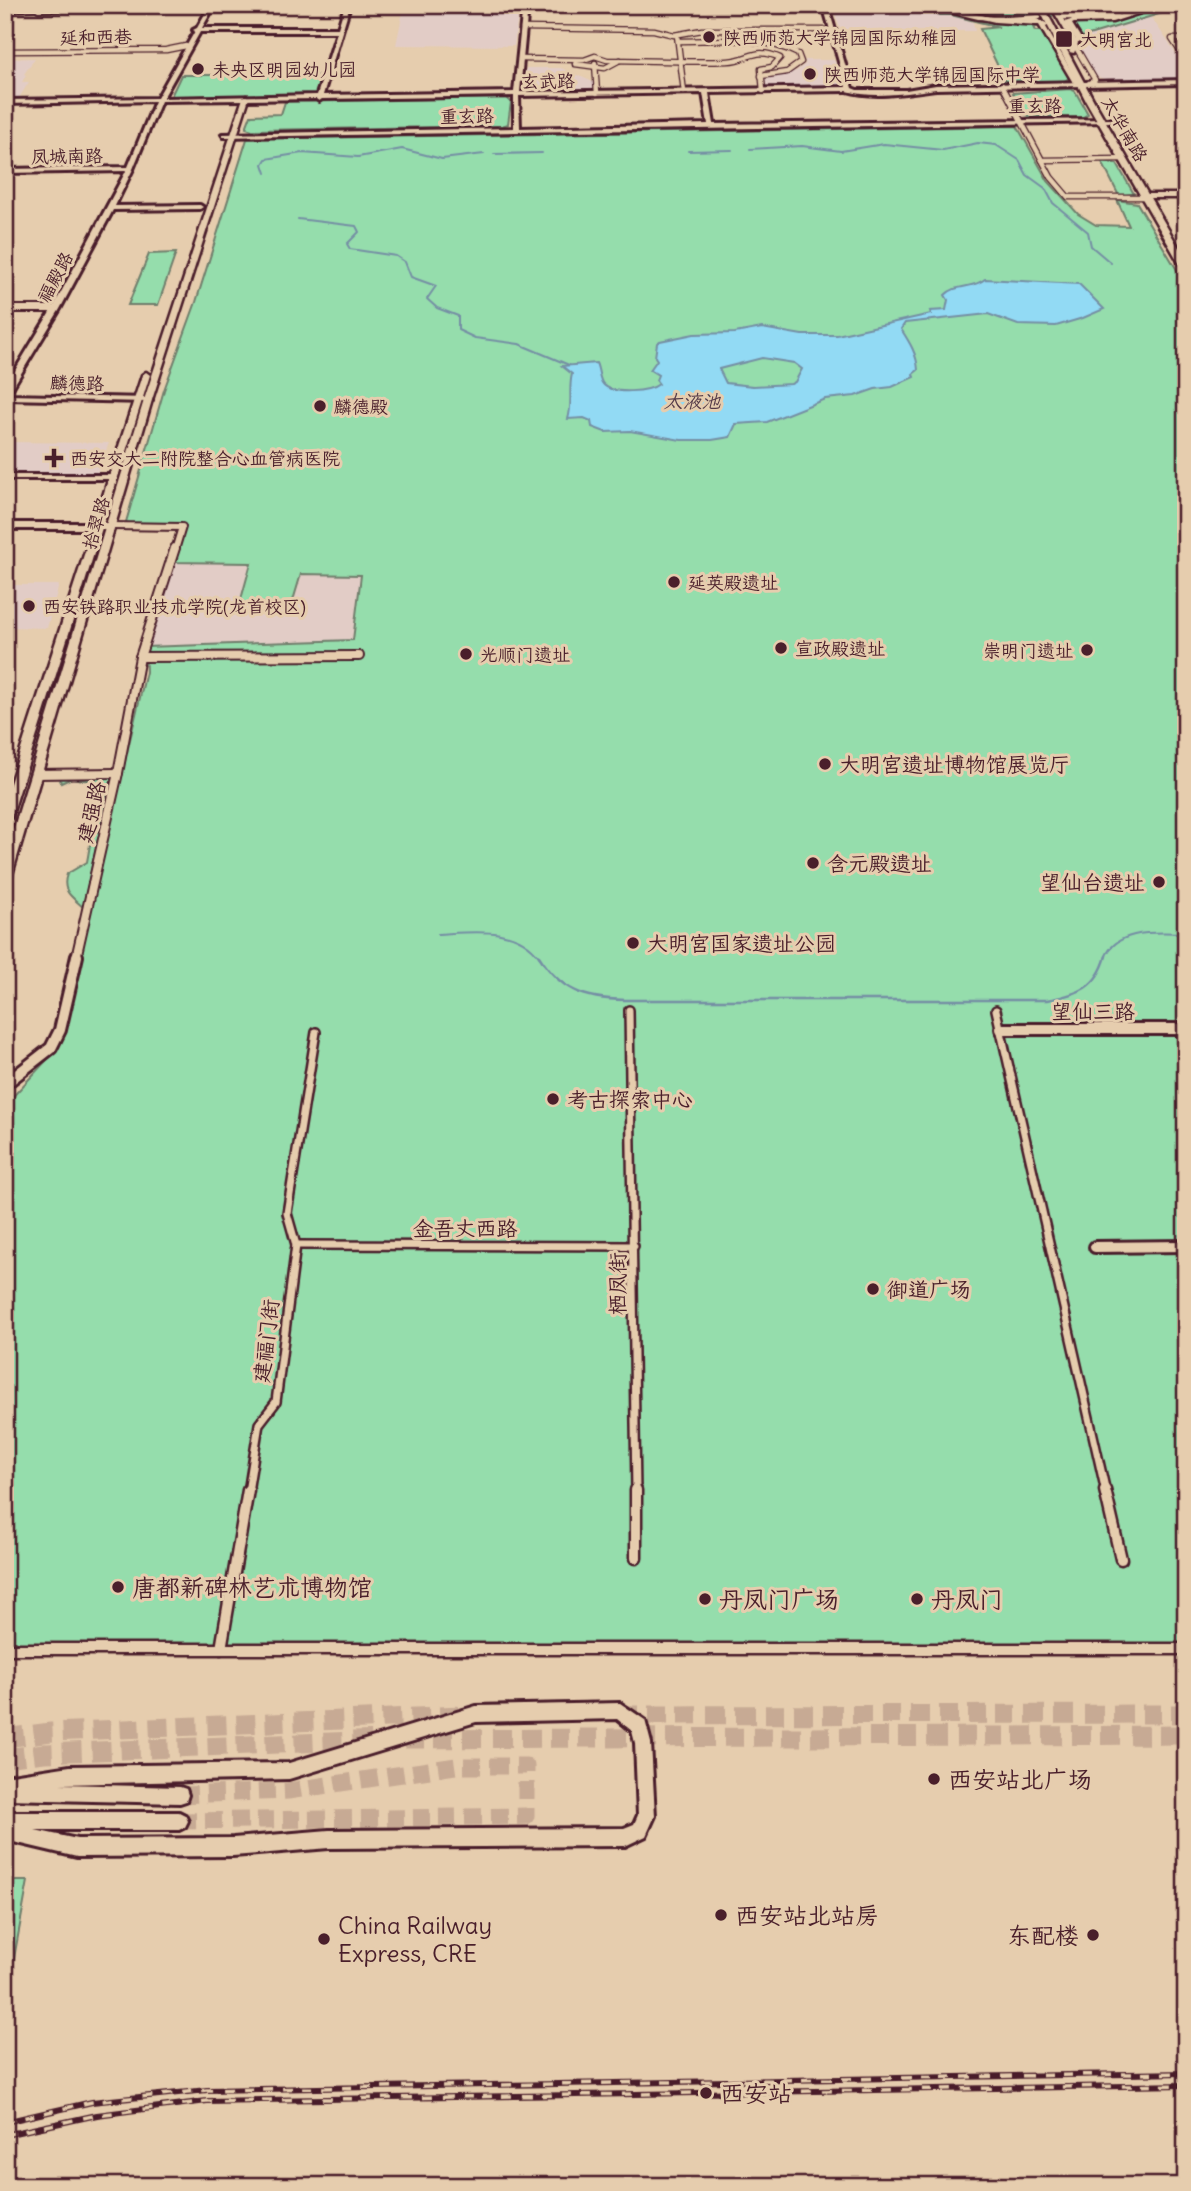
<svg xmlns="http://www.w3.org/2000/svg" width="1191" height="2191" font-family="Delius,'LXGW WenKai TC',sans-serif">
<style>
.built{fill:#e2ccc6}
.green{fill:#95ddac;stroke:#707e6c;stroke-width:2}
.water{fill:#92daf4;stroke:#758fa4;stroke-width:2;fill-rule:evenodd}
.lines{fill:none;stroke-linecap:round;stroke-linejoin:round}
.stream-far1{stroke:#758fa4;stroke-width:2}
.stream{stroke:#758fa4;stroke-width:2.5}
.minor-tunnel{stroke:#c7aa94;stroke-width:4.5;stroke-dasharray:4.5 2.5;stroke-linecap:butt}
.tertiary-tunnel{stroke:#c7aa94;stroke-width:17;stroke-dasharray:17 9;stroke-linecap:butt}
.secondary-tunnel{stroke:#c7aa94;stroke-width:19;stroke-dasharray:19 10;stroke-linecap:butt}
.pedestrian-far1-casing{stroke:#4a1f2b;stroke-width:12}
.pedestrian-casing{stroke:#4a1f2b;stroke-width:15}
.minor-far3-casing{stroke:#4a1f2b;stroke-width:7}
.minor-far2-casing{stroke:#4a1f2b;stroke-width:10}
.minor-far1-casing{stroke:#4a1f2b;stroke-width:12}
.minor-casing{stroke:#4a1f2b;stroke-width:16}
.tertiary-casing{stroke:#4a1f2b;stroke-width:6}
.secondary-casing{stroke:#4a1f2b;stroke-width:5}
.primary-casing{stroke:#4a1f2b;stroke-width:5}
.trunk-casing{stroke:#4a1f2b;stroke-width:5}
.pedestrian-far1{stroke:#e6cdae;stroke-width:7}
.pedestrian{stroke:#e6cdae;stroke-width:10}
.minor-far3{stroke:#e6cdae;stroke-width:4.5}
.minor-far2{stroke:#e6cdae;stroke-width:6}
.minor-far1{stroke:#e6cdae;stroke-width:8}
.minor{stroke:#e6cdae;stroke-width:10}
.tertiary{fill:#e6cdae;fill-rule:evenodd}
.secondary{fill:#e6cdae;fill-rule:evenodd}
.primary{fill:#e6cdae;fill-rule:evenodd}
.trunk{fill:#e6cdae;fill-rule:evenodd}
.rail-casing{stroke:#4a1f2b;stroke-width:6}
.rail{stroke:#e6cdae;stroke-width:3.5;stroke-dasharray:10;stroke-linecap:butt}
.trunk-bridge-casing{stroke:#4a1f2b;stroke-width:10;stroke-linecap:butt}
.trunk-bridge{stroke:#e6cdae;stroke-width:7}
.poi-dot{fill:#4a1f2b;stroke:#e6cdae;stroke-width:2.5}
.labels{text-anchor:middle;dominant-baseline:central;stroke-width:6;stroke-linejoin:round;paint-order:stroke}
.far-street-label{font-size:18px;fill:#4a1f2b;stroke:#e6cdae}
.far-poi-label{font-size:18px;fill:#4a1f2b;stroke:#e6cdae;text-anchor:start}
.far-water-label{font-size:19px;font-style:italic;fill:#553b49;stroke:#e6cdae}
.poi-label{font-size:21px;fill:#4a1f2b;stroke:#e6cdae;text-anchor:start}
.street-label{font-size:21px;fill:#4a1f2b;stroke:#e6cdae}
.near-poi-label{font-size:24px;fill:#4a1f2b;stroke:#e6cdae;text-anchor:start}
</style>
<rect width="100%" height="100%" fill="#e6cdae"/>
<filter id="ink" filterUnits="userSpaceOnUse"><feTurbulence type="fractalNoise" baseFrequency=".0143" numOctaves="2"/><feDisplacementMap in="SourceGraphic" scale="14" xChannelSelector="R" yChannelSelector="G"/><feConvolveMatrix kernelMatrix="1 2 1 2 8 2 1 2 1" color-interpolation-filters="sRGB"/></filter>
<g filter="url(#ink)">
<!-- built -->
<g class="built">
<polygon points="404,7 519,8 514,46 396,45"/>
<polygon points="833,9 938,10 940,15 952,15 973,22 975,31 841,31"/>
<polygon points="1151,17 1186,68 1186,78 1109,80 1097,77 1081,50 1082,37"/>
<polygon points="35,58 24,74 26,75 22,82 29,82 17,101 5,101 5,59"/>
<polygon points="805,60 834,60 848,88 767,89 764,77 796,71 805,64"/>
<polygon points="526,68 561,68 593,82 593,90 524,92"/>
<polygon points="5,442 109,443 97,473 5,473"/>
<polygon points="170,562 252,562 240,603 301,574 362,575 353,640 145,647"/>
<polygon points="5,585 59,585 47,628 5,627"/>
</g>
<!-- green -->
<g class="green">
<polygon points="941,5 1148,6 1120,16 986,17"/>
<polygon points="935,8 989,21 1037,24 1038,27 1033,27 1035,31 1041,31 1069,78 1064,81 1006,83 980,29 999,27 951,15 940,15"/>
<polygon points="1179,8 1082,37 1073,24 1116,21 1150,9"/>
<polygon points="181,75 322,75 314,96 178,98 171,96"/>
<polygon points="1070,89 1075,91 1088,114 1083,117 1032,117 1023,114 1013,93"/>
<polygon points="507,98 511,102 508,124 502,126 252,130 246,128 251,115 281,114 285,102"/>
<polygon points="1017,126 1048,181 1078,214 1096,225 1129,226 1117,200 1137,203 1186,285 1186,1652 5,1650 5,1105 57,1049 146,672 145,647 353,640 361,575 301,574 292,604 240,603 251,563 170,562 182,530 124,529 164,390 196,302 247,139"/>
<polygon points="1101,160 1117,164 1134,194 1119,196"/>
<polygon points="176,253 158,305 128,305 149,254"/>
<polygon points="114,775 105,813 98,814 91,803 93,795 101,790 101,783 72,778 61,783 59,776"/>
<path d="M103,816L83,907C71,896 61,891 67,874L87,862L91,839L85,826Z"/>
<polygon points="5,1881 28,1881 10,1980 5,1986"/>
</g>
<!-- water -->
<path class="water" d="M985,279L1079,284L1104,309L1083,318L1056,326L1018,325L988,314L905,323L901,329C910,343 917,354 918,370L913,374L914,377L892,387L875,389L855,396L825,399L767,422L736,424L730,437L712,440H681L630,431L605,432L592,427L591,421L584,418L568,419C573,403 568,389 572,374L562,366L596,363C599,369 599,380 603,384C612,395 649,392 659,384L656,380L658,375L650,370L657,360L655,357L657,343L660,341L694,334L735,333L762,328L802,335H837L931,314L930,311L946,310L948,300L945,295C955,284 973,289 985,279ZM762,358L794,363L802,369L795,382L791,384L753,386L726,383L719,369Z"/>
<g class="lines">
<!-- stream-far1 -->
<g class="stream-far1">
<polyline points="750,149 802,146 841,151 884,144 943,150 978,143 996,145 1019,160 1027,175 1045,188 1053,203 1088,232 1091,246 1111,263"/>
<polyline points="688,151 732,150"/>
<polyline points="494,154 542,153"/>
<polyline points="266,173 263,164 266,159 302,153 358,157 402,149 442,159 484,154"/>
<polyline points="298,219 356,226 359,232 347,244 350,249 396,256 405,262 411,277 436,286 427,299 437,308 458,316 458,330 475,338 519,344 569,365"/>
<path d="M438,934C473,932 517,925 540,958"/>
<path d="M1105,958C1117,927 1160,933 1186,933"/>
</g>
<!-- stream -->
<path class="stream" d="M539,956C561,991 584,999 625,1000H1047C1079,994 1097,988 1106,956"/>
<!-- minor-tunnel -->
<polyline class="minor-tunnel" points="1039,17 1062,17"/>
<!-- tertiary-tunnel -->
<polyline class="tertiary-tunnel" points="179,1821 526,1816 526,1766 456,1766 288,1791 180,1795"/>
<!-- secondary-tunnel -->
<g class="secondary-tunnel">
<polyline points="620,1715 1186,1714"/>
<polyline points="5,1738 51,1732 463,1715"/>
<polyline points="405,1739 1186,1735"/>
<polyline points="5,1758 44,1753 381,1740"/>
</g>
<!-- pedestrian-far1 casing -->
<g class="pedestrian-far1-casing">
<g id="pedestrian-far1">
<polyline points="629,1010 636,1492"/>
<polyline points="996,1010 1106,1492"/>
<polyline points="296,1245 634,1246"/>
<polyline points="248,1492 259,1424 276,1402 296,1245 287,1213 316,1032"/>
</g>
</g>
<!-- pedestrian casing -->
<g class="pedestrian-casing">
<g id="pedestrian">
<polyline points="636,1490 636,1558"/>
<polyline points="1105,1490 1121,1559"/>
<polyline points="5,1649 1186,1649"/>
<polyline points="221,1649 248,1490"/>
</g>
</g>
<!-- minor-far3 casing -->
<g class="minor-far3-casing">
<g id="minor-far3">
<polyline points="1062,17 1090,17"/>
<polyline points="1013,19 1039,17"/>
<polyline points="523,28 654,30 674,35 702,30 832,30"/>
<polyline points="677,35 684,92"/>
<polyline points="1186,39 1172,39 1186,60"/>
<path d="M678,41C718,41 761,35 798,54L801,62L787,72L761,76"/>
<polyline points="1074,44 1095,80 1089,83"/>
<polyline points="5,51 166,50 186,46"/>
<path d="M520,59L584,60L595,56L607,60C647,60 688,63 728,61C750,60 755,46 780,58L772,67L761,69L763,91"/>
<polyline points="595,63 597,93"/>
<polyline points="575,64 605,68 620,60"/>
<polyline points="1002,85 1051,177 1068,197 1146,197"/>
<polyline points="1042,160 1124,159"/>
</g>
</g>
<!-- minor-far2 casing -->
<g class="minor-far2-casing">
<g id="minor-far2">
<polyline points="5,309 56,309"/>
<polyline points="112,526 182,527 175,550"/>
</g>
</g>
<!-- minor-far1 casing -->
<g class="minor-far1-casing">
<g id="minor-far1">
<polyline points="140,657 359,656"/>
<polyline points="35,774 118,773"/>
<polyline points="76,958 118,773 140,657 175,548"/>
</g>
</g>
<!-- minor casing -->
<g class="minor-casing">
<g id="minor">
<polyline points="1001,1029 1186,1029"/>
<polyline points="5,1084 51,1048 60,1030 77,956"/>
<polyline points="1095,1247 1186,1246"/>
</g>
</g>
<!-- tertiary casing -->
<g class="tertiary-casing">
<g id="tertiary">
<path d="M210,5H215L202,28H338L345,5H350L323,95L514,92L523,5L528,6L520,92L846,87L823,5L828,6L852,88L857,90H906L936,85L1186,80V84L936,89C908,93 873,99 847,91L709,93L714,124L1112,119L1110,122L224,137L222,134L514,128V96L322,99L319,101L316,99L161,101L133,169L115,206L200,205L203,207L200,209L113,210L60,309L8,395L148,398L152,400L148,402L5,399V387L52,309L126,171L5,173V169L128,167L155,101L5,104V100L157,98L195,31L193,30L197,28ZM200,32H337L317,95L163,98ZM703,93L708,124L520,128L519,96Z"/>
<polygon points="5,252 8,253 8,255 5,256"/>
<polygon points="5,475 112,475 116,477 112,479 5,479"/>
<polygon points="5,523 112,523 116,526 112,529 5,529"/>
<polygon points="620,1703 645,1720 651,1743 655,1816 646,1836 625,1846 329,1848 233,1856 77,1857 5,1840 5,1812 179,1812 185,1815 188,1821 185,1827 179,1830 35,1830 77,1839 233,1838 329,1830 624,1828 634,1824 638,1815 635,1743 632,1731 617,1719 476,1722 289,1779 60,1784 180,1787 186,1789 188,1795 186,1801 180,1803 5,1799 5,1776 70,1766 289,1763 476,1706"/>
</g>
</g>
<!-- secondary casing -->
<g class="secondary-casing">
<g id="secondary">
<polygon points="159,5 282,5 38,11 35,9"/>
<polygon points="474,5 788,5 947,8 944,10"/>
<polygon points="1186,5 1186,9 1150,10 1112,22 1074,23 1072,24 1082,40 1075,45 1072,43 1076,40 1066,24 1072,19 1111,18 1149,6"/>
<polygon points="971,13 995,18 1043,22 1076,79 1083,84 1080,86 1072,81 1039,25 995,22 969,16"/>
<polygon points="246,96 249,98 152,400 11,878 5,882 5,857 144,400 243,98"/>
<polygon points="1142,194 1186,194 1186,198 1145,198"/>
<polygon points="146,372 150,375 11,818 5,822 5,799 142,375"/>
</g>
</g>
<!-- primary casing -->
<g class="primary-casing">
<g id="primary">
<polygon points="1037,5 1043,5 1094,101 1186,260 1186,271 1182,268 1086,101"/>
<polygon points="1050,5 1056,5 1078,43 1074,53 1069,52 1072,43"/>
</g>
</g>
<!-- trunk casing -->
<g class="trunk-casing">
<g id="trunk">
<polygon points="64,5 141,5 5,11 5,7"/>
<polygon points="498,5 511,5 511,6 508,8"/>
<polygon points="539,5 554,5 542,8"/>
<polygon points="875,5 894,5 878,8"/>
<path d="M921,5C944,5 963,13 985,16C1006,19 1031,12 1049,25L1046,27L1028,21L978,19Z"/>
<path d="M1088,5L1119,10V15L1136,6L1163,5L1138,10L1117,20L1079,21L1062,25V23C1079,16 1098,18 1113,12Z"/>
</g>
</g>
<!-- pedestrian-far1 -->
<use href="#pedestrian-far1" class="pedestrian-far1"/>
<!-- pedestrian -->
<use href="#pedestrian" class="pedestrian"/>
<!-- minor-far3 -->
<use href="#minor-far3" class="minor-far3"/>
<!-- minor-far2 -->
<use href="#minor-far2" class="minor-far2"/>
<!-- minor-far1 -->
<use href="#minor-far1" class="minor-far1"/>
<!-- minor -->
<use href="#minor" class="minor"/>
<!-- tertiary -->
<use href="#tertiary" class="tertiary"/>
<!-- secondary -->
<use href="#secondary" class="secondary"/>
<!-- primary -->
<use href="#primary" class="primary"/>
<!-- trunk -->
<use href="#trunk" class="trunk"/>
<!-- rail casing -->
<g class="rail-casing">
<g id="rail">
<polyline points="5,2122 92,2102 207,2090 1186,2073"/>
<polyline points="5,2135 97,2115 207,2101 1186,2085"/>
<polyline points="1081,2186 1186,2184"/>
</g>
</g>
<!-- rail -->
<use href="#rail" class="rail"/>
<!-- trunk-bridge casing -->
<g class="trunk-bridge-casing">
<polyline id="trunk-bridge" points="993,6 1007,5"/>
</g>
<!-- trunk-bridge -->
<use href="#trunk-bridge" class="trunk-bridge"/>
</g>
</g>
<!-- markers -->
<g class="poi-dot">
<circle cx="709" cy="37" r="7"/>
<rect x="1055" y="30" width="18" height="18" rx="3.5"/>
<circle cx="198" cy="69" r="7"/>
<circle cx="810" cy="74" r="7"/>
<circle cx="320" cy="406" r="7"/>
<path d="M50.5 447.5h7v7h7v7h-7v7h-7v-7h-7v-7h7z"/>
<circle cx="674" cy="582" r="7"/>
<circle cx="29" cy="606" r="7"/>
<circle cx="781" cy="648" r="7"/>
<circle cx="1087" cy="650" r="7"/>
<circle cx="466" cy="654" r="7"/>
<circle cx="825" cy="764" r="7"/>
<circle cx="813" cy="863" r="7"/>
<circle cx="1159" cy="882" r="7"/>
<circle cx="633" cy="943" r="7"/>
<circle cx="553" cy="1099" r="7"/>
<circle cx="873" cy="1289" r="7"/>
<circle cx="118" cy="1587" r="7"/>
<circle cx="705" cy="1599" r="7"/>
<circle cx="917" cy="1599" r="7"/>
<circle cx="934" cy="1779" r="7"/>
<circle cx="721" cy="1915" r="7"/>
<circle cx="1093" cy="1935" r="7"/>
<circle cx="324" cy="1939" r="7"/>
<circle cx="706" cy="2093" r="7"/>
</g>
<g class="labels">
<!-- far-street labels -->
<g class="far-street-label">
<text transform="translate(96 37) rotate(-1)">延和西巷</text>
<text transform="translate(548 81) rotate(-1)">玄武路</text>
<text x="1035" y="105">重玄路</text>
<text transform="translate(467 116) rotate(-1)">重玄路</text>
<text transform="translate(1125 129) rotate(60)">太华南路</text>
<text transform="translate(67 156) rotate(-1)">凤城南路</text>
<text transform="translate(55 277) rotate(-62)">福殿路</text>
<text transform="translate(77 383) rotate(1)">麟德路</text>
<text transform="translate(96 523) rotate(-74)">拾翠路</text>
</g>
<!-- far-poi labels -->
<g class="far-poi-label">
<text x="723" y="37">陕西师范大学锦园国际幼稚园</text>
<text x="1080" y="39">大明宫北</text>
<text x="212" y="69">未央区明园幼儿园</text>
<text x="824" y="74">陕西师范大学锦园国际中学</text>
<text x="334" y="406">麟德殿</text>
<text x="70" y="458">西安交大二附院整合心血管病医院</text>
<text x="688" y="582">延英殿遗址</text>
<text x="43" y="606">西安铁路职业技术学院(龙首校区)</text>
<text x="795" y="648">宣政殿遗址</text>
<text x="1073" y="650" text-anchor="end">崇明门遗址</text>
<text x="480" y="654">光顺门遗址</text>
</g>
<!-- far-water labels -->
<g class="far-water-label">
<text x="692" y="401">太液池</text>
</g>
<!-- poi labels -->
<g class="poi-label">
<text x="839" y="764">大明宫遗址博物馆展览厅</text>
<text x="827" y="863">含元殿遗址</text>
<text x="1145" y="882" text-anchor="end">望仙台遗址</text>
<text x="647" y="943">大明宫国家遗址公园</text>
<text x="567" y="1099">考古探索中心</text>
<text x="887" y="1289">御道广场</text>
</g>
<!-- street labels -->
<g class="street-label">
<text transform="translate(91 812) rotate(-77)">建强路</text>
<text x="1093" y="1011">望仙三路</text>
<text x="465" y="1228">金吾丈西路</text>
<text transform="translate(617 1284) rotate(-90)">栖凤街</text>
<text transform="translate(266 1341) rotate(-83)">建福门街</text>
</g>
<!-- near-poi labels -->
<g class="near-poi-label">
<text x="132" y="1587">唐都新碑林艺术博物馆</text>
<text x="719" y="1599">丹凤门广场</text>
<text x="931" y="1599">丹凤门</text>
<text x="948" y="1779">西安站北广场</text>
<text x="735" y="1915">西安站北站房</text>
<text x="338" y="1925">China Railway<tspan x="338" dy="28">Express, CRE</tspan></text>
<text x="1079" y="1935" text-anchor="end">东配楼</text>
<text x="720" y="2093">西安站</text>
</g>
</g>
<!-- margin -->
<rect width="1191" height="2191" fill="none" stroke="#e6cdae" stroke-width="28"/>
<rect x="14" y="14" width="1163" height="2163" fill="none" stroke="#4a1f2b" stroke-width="2.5" filter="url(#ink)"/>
</svg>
